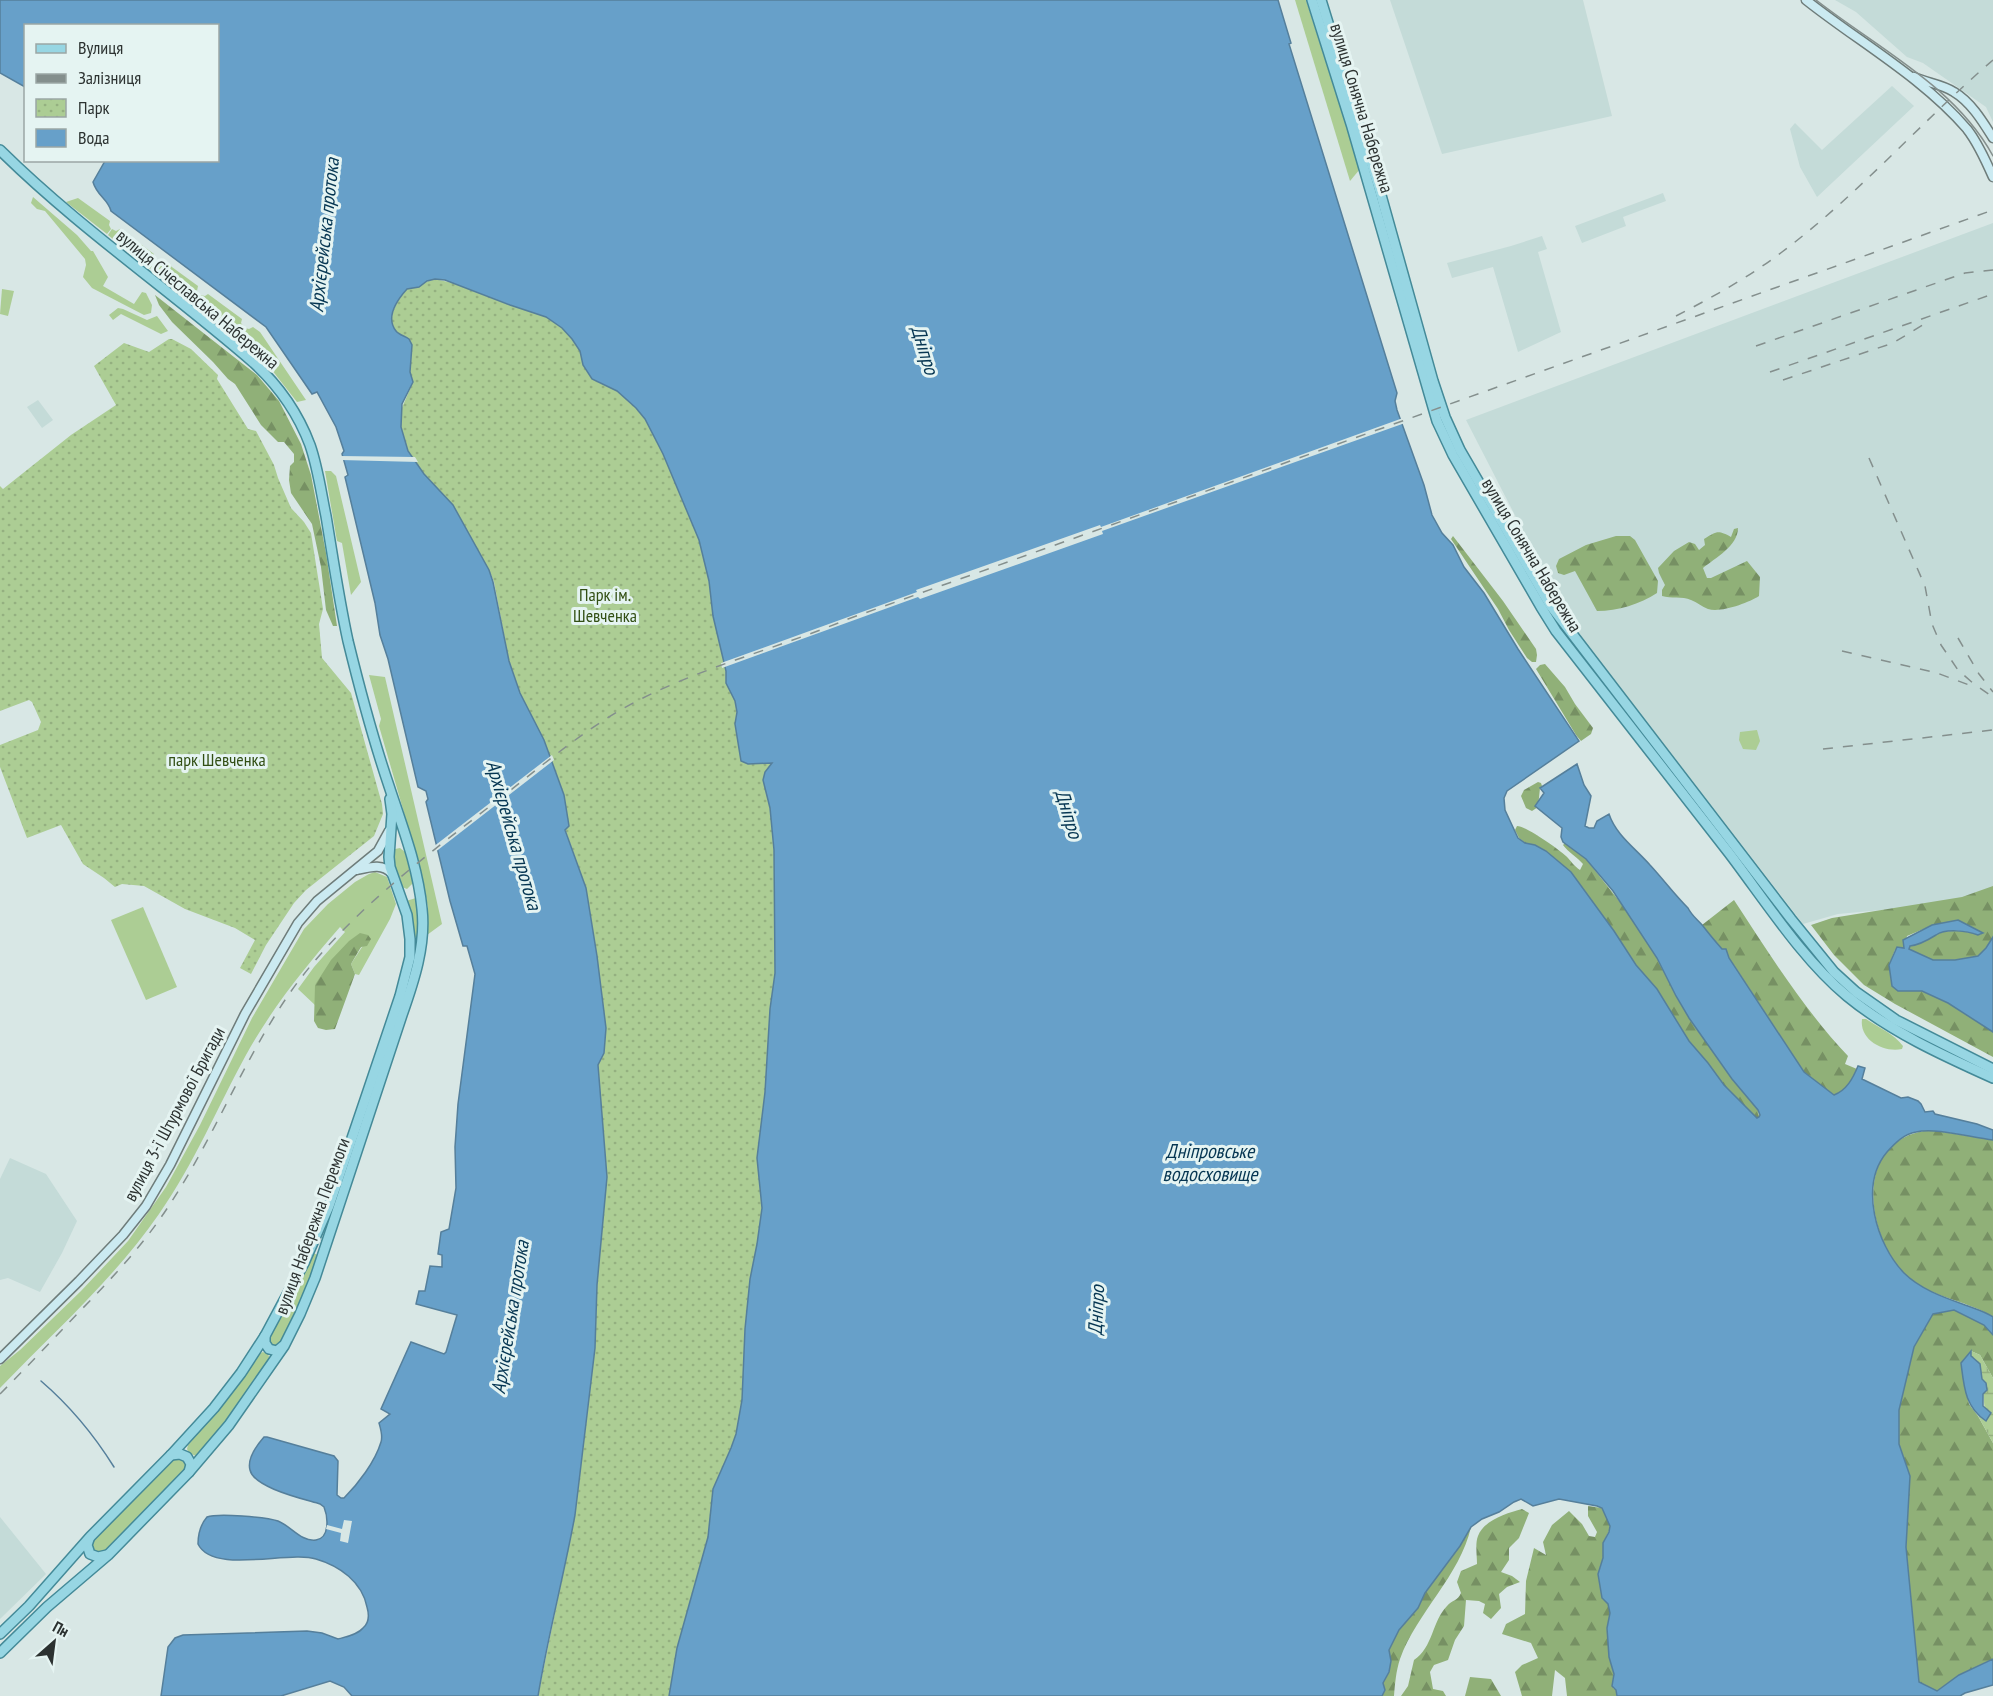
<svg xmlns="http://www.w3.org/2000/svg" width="1993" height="1696" font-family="'PT Sans Narrow',sans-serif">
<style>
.built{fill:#c4dbd8}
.grass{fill:#accd94}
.forest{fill:url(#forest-firs)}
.wetland{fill:url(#wetland-marsh)}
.park{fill:url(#park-dots)}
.water{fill:#67a0c9;stroke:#557f9b;stroke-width:1.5}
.pier{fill:#d8e7e5}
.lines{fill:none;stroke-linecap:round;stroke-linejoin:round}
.stream{stroke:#557f9b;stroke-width:1.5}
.secondary-casing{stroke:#6e7c7a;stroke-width:11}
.primary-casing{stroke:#448a98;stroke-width:12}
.secondary{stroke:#cbeaf1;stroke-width:8}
.primary{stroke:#97d6e3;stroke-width:9}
.tram{stroke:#848f8d;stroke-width:1.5}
.rail{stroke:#848f8d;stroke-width:1.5;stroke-dasharray:10 10;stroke-linecap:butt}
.labels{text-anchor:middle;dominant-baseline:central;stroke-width:6;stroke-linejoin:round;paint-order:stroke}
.street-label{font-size:18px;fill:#2c3231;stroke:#e5f4f2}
.park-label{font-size:18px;fill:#324f14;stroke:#e5f4f2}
.water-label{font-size:20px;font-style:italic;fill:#063652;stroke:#e5f4f2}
</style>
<defs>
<pattern id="forest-firs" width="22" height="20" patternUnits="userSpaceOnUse" patternTransform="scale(1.5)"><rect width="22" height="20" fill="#90b078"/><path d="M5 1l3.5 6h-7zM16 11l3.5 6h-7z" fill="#769063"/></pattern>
<pattern id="wetland-marsh" width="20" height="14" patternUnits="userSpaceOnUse" patternTransform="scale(1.5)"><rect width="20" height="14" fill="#accd94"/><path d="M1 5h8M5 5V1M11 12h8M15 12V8" fill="none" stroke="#94b080"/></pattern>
<pattern id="park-dots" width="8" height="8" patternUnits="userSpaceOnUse" patternTransform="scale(1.5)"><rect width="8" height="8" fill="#accd94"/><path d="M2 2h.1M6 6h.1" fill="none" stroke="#94b080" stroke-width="1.8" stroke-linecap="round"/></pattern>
</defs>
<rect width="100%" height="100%" fill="#d8e7e5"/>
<!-- built -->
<g class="built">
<polygon points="1390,0 1583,0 1612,116 1442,154"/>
<polygon points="1835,0 1993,0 1993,122 1986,107 1923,63 1907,57 1856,12"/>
<polygon points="1892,86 1914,106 1817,197 1800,167 1790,129 1795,123 1822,150"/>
<polygon points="1663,193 1666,201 1623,217 1626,226 1582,243 1575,226"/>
<polygon points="1993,223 1993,887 1969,902 1838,914 1803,924 1585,642 1557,597 1466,420"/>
<polygon points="1542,236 1547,249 1538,252 1561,332 1518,352 1493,267 1452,278 1447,263 1511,246"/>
<polygon points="38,400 53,420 42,428 27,407"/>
<polygon points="10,1158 46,1174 77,1221 62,1253 40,1292 8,1278 0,1280 0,1179"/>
<polygon points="0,1517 46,1574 0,1619"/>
</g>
<!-- grass -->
<g class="grass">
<polygon points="1295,0 1306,0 1360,169 1350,181"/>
<polygon points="33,197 77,235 91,251 93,251 108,277 103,286 134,304 142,292 146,293 152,305 151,313 144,315 92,288 83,277 86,265 85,259 45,211 37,209 31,203"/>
<polygon points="78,198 110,221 109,225 111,229 107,234 66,202"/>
<polygon points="112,229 116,231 120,229 154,254 153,258 155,262 150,269 108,235"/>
<polygon points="156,262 161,264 165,262 198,286 197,291 199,294 195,300 153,267"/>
<polygon points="2,289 14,291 8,316 0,314"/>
<polygon points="208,294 242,319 241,323 244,327 236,338 232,331 196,301 200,295 205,296"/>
<polygon points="118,308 123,309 147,320 157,316 168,331 161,334 121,314 113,320 109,315"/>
<polygon points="253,327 260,332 306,400 297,402 268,365 237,339 245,328 249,329"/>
<polygon points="325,471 331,471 336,476 361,582 351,595 342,543 337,541"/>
<polygon points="369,675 385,677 442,924 427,935 428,908 422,875 379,726 381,719"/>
<polygon points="1757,730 1760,741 1756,750 1743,749 1739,740 1740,732"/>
<path d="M400,848L405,852L413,883L407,889L402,887L401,884C397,873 391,861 395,849Z"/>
<path d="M375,872L387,877L396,904L390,919L359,975L355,974L351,964L362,947L371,939L315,985L316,1006L298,989L314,967L345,932L340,927C305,967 272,1008 246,1055C217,1108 194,1164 159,1214C114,1279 54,1332 0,1388V1366L20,1350L81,1291L128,1241L166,1187L200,1125L252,1018L304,929L328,904L355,882L369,874Z"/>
<polygon points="416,898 418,916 417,938 414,937 406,901"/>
<polygon points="143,907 177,987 146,1000 111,920"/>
<path d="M1862,1019H1866C1878,1027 1894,1034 1903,1046L1902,1049C1884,1053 1859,1040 1862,1019Z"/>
<path d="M313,1253L318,1255C307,1288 294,1318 277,1348L267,1342L289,1304Z"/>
<polygon points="263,1352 268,1354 270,1359 227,1421 199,1455 196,1456 189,1453 187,1449 188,1445 217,1411 259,1354"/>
<polygon points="182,1458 187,1464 186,1470 104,1552 97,1553 92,1550 92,1541 174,1459"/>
</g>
<!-- forest -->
<g class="forest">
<polygon points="155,295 257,375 279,401 301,444 311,475 326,553 337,626 333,626 326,610 321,567 312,524 291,493 289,480 290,466 294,462 294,454 284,442 278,442 261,425 235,384 228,379 213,362 172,322 159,305"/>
<path d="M1738,528C1738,546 1715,558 1703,568L1707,578H1711L1747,561L1760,577L1759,596C1748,603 1721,613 1708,609C1702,607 1697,602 1691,600C1682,596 1671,599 1662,596V590L1665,585L1659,573L1658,568L1674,551L1689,542L1695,544L1699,550L1705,545L1704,539C1717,531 1718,530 1731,537L1734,529Z"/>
<polygon points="1453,536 1503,601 1536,649 1537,655 1536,662 1532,662 1527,658 1509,630 1498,609 1451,539"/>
<path d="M1616,536H1630L1635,540L1658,581L1657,593C1640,604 1618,611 1597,611L1575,571L1564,575L1558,573L1556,566L1559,559L1586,545Z"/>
<polygon points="1545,664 1565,687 1575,704 1593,728 1591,734 1581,741 1576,735 1536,669 1540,665"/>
<polygon points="1538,782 1541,783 1542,786 1540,788 1538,807 1532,811 1526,808 1521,796 1524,790"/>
<path d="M1517,826C1526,826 1558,849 1566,856C1571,861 1574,866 1580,870L1583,864C1577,857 1568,852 1563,845L1565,843L1586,859L1631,916L1657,958L1676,996L1689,1018L1732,1079L1758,1110L1759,1117L1757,1119L1753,1116L1724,1085L1708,1063L1689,1041L1657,989L1636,965L1614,931L1571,872L1546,851L1535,845L1525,843L1519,838L1515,830Z"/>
<path d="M1993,886V937L1986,948L1978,956L1955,960H1933L1909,950V946C1920,945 1927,939 1936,935C1948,928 1968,932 1981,935L1958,920L1933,925L1907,936L1904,949L1895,950L1889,965L1892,986L1898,991H1922L1948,1003L1993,1032V1057L1895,1004L1864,985L1834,955L1811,925L1832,918L1962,897Z"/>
<path d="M1734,900C1768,952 1805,1011 1848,1056L1845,1064L1857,1069C1852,1081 1846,1091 1834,1095L1804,1072L1734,965L1709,936L1702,925Z"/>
<polygon points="360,933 368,935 371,939 367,946 361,947 351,964 355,974 335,1029 326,1030 318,1028 314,1021 315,985 331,960 349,941"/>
<path d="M1931,1130L1993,1140V1317C1976,1305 1942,1298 1922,1287C1885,1267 1863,1205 1878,1167C1887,1144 1907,1132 1931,1130Z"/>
<polygon points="1954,1310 1984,1325 1993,1335 1993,1378 1980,1355 1971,1351 1961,1363 1969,1404 1978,1416 1993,1443 1993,1659 1959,1675 1937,1691 1919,1682 1906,1547 1910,1476 1899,1444 1899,1410 1914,1347 1933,1314"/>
<polygon points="1588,1506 1602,1508 1609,1521 1610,1529 1603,1543 1603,1558 1598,1574 1602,1598 1608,1604 1610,1613 1607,1628 1609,1657 1614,1671 1613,1688 1616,1690 1617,1696 1567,1696 1565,1678 1555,1670 1552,1696 1522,1696 1515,1672 1522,1665 1538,1658 1531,1643 1502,1634 1506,1624 1525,1614 1526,1581 1534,1548 1546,1555 1543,1542 1552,1525 1569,1511 1582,1524 1589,1536 1595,1537 1597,1532 1588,1516"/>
<path d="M1522,1509L1529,1513L1519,1538L1509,1548V1560L1501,1572L1512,1576L1520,1582L1507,1587L1499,1594L1501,1608L1491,1619L1483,1613L1485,1604L1479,1601L1466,1600L1464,1626L1455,1640L1448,1660L1434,1665L1430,1672L1433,1689L1443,1691L1446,1696H1401L1408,1686L1414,1660C1433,1648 1432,1621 1447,1606C1452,1600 1458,1601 1461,1593L1457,1582L1461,1571L1477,1564C1477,1556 1475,1543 1478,1536C1484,1520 1507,1513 1522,1509Z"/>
<path d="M1471,1527C1460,1576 1417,1612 1400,1659C1396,1671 1395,1684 1394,1696H1382L1385,1690L1383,1683L1389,1672L1391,1661L1389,1650L1399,1630L1418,1608L1425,1593L1460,1546Z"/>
<polygon points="1470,1677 1491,1679 1501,1696 1465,1696"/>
</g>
<!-- wetland -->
<polygon class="wetland" points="1971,1351 1980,1355 1993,1378 1993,1443 1978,1416 1986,1421 1980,1364 1971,1356"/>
<!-- park -->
<g class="park">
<path d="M435,279L457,284L510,305L546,317L554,322L562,328L572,339L580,351L583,365L592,379L617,391L636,408L645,419L663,454L699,540L709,581L713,616L726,671V683L735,701L737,712L735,724L740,755L772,763L765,772L763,780L770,808L774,850L775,973L770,1009L765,1092L757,1158L762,1208L757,1244L750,1279L745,1329L742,1400L736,1434L731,1448L713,1489L708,1537L677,1648L669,1696H538L575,1515L595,1348L597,1285L607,1177L598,1065L604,1053L606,1028L597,956L586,888L565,829L569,826L564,795L544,740L520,693L509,661L494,582L489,570L453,505L424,474L408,451L401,427V410L413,382L410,372L412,346C407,340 403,338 398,333C383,320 399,298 407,289C418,287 425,281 435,279Z"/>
<polygon points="169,339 172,339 191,349 218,375 217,379 248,429 256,431 274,465 278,478 291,508 304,522 311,533 323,609 319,624 322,658 351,693 382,804 383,814 374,836 306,890 294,903 266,945 251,974 240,968 255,940 235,928 185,909 144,886 122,884 115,887 104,878 83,864 61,825 27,838 0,767 0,745 38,730 41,722 32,702 29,700 0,711 0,486 3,489 71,435 116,405 94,366 124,343 149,352"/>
</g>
<!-- water -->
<g class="water">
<path d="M0,0H1278L1291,43L1289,44L1397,393L1395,401L1397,410L1424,485L1432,515L1442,533L1453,545L1464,567L1484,593L1518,649L1579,741L1507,791L1504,798L1505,810L1518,838L1525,843L1535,845L1546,851L1571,872L1614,931L1636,965L1657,989L1689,1041L1708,1063L1724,1085L1757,1118L1759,1117L1760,1115L1758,1110L1732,1079L1689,1018L1676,996L1657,958L1613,891L1586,859L1563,842L1561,837L1562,828L1535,806L1544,793L1540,788L1577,764L1584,785L1591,796L1585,826L1589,828H1594L1597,821L1609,814C1616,835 1635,848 1650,865C1663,879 1674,894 1688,908C1692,916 1697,919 1703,926C1709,934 1715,941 1722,949H1726L1729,958L1804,1072L1834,1095C1847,1090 1853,1078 1858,1066L1865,1068L1862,1079L1901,1098L1908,1097L1918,1101L1921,1104L1925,1112L1933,1111L1935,1114L1977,1124L1993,1130V1140C1972,1138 1936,1127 1916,1132C1904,1134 1895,1143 1887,1152C1859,1185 1876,1244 1904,1273C1921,1290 1946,1298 1968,1306C1976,1309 1986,1312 1993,1317V1335L1984,1325L1954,1310L1933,1314L1914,1347L1899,1410V1444L1910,1476L1906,1547L1919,1682L1937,1691L1959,1675L1993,1659V1685L1965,1693L1960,1696H1617L1616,1690L1612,1686L1614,1674L1609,1657L1607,1628L1610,1613L1608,1604L1602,1598L1598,1574L1603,1558V1543L1609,1532L1610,1526L1602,1508L1597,1506L1559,1499L1533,1506L1521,1499L1514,1502L1499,1512L1482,1519L1471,1527L1460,1546L1425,1593L1418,1608L1399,1630L1389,1650L1391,1661L1389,1672L1383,1683L1385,1690L1382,1696H669L677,1648L708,1537L713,1489L731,1448L736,1434L742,1400L745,1329L750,1279L757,1244L762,1208L757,1158L765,1092L770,1009L775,973L774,850L770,808L763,780L765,772L772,763L748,764L741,761L735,724L737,712L735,701L726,683V671L713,616L709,581L699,540L663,454L645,419L636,408L617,391L592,379L583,365L580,351L572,339L562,328L546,317L510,305L445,280L435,279L427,281L419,287L407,289C398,299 385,317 396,331C399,335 405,336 409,339L412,345L410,372L413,382L402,404L401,427L408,451L424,474L453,505L489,570L493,582L509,661L520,693L544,740L564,795L569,826L565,830L586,888L597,956L606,1028L604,1053L598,1065L607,1177L597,1285L595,1348L575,1515C564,1575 548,1635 538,1696H352L344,1687L330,1681L281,1696H161L168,1647L175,1638L183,1635L307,1631L322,1633L338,1639C346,1637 357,1635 363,1628C369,1623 369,1614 367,1607C362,1582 340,1566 316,1559C290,1550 213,1575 198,1544C198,1535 201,1524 207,1517C218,1513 266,1517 278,1521C291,1526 301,1542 316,1540C330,1538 328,1517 324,1507L320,1504C304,1499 254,1488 250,1470C247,1459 257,1445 264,1437H267L334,1456L338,1461L337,1495L341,1498H344C358,1484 375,1462 381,1442C383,1436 381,1430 379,1423L390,1414L381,1409L411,1342L444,1354L446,1352L457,1315L416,1304L419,1291H425L430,1266L442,1267V1255L438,1254L441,1232L449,1229L456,1188L455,1147L458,1104L475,974L467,946H463L450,901L426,802L428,799L426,791L418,787L388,659L380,635L375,603L345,477L348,475L342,454L344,451L336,427L317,392L312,394L266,327L111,211C108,199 97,196 93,182L105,161L218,160V26H26L25,87L0,73Z"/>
<path d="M1958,920L1983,933L1978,935C1967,931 1946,928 1936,935C1928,940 1919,945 1910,946L1909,949L1933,960H1955L1978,956L1986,948L1993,937V1032L1948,1003L1922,991H1898L1892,986L1889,965L1897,947L1904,948L1903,940L1932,925Z"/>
<path d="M1971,1351V1356L1980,1364L1982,1379L1986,1383L1987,1390L1983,1394V1406L1991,1413L1986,1421C1965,1407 1964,1387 1961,1363Z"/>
</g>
<!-- pier -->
<g class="pier">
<polygon points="1403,418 1405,423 1102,531 1103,534 920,599 918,597 722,668 721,663 917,592 916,590 1100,525 1101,527"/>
<polygon points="340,456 415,457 418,462 341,460"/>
<polygon points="552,755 554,760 434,853 433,847"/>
<polygon points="344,1520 352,1521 348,1543 340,1541 341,1533 326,1529 327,1525 342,1529"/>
</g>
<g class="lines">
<!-- stream -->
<path class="stream" d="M41,1381C69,1405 94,1435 114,1467"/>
<!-- secondary casing -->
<g class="secondary-casing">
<g id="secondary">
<path d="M1806,0C1859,42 1922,77 1967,129C1978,143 1986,161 1993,177"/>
<path d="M1914,77C1927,83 1942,84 1954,92C1971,102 1983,122 1993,138"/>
<path d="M357,870C370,867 383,863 392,874"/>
<polyline points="0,1359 79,1281 123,1235 146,1206 170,1165 245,1014 298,923 317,901 378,851 389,831"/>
</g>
</g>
<!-- primary casing -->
<g class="primary-casing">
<g id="primary">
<path d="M1312,0L1352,127L1437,421L1453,455L1541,607L1556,631C1614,705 1671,779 1729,853C1764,899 1803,960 1847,996C1891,1032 1942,1055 1993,1078"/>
<polyline points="1321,0 1379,188 1433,381 1445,417 1460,450 1550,605 1791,919 1834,972 1856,992 1896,1020 1993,1069"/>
<path d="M0,150C79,228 170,290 254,363C279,386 298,413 310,445C318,468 321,492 326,516C333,558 339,600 348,641C360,690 373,739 389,786C402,826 418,866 422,909C426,945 414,981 402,1015L315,1278L300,1314L284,1346L229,1425L189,1472L108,1555L47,1607L0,1653"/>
<polyline points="265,1336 265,1343 269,1349 277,1351 283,1346"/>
<polyline points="171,1455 180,1454 187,1457 191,1464 189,1472"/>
<polyline points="89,1539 87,1545 90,1554 98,1557 107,1555"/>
<polyline points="0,1634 29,1606 90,1537 171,1455 214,1408 241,1373 265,1336 304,1263 329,1206 368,1091 400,996 410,957 410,939 407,915 390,867 389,857 392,814 390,799"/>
</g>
</g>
<!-- secondary -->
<use href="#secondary" class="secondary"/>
<!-- primary -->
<use href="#primary" class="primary"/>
<!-- tram -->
<path class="tram" d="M1816,0C1877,48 1955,86 1993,156"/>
<!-- rail -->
<g class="rail">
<path d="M1676,316C1713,297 1749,277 1782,252C1858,195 1921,122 1993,60"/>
<polyline points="1756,346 1965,273 1993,270"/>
<polyline points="1770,372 1993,294"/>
<polyline points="1783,380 1893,343 1926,323"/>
<polyline points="1869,458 1925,586 1932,624 1941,645 1958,670 1974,684 1993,697"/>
<polyline points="1958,638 1979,674 1993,692"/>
<polyline points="1842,651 1937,673 1969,685"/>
<polyline points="1823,749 1993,730"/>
<path d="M0,1394C28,1366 55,1337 82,1309C114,1276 145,1243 170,1204C217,1133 246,1052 297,983C354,908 429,854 503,796C548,761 592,723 643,698C709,665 781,647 848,619L1993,210"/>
</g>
</g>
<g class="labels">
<!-- street labels -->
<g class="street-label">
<text transform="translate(1362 108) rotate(73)">вулиця Сонячна Набережна</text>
<text transform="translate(198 299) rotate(40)">вулиця Січеславська Набережна</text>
<text transform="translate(1532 555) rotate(59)">вулиця Сонячна Набережна</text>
<text transform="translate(174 1114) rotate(-62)">вулиця 3-ї Штурмової Бригади</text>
<text transform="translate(312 1226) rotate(-70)">вулиця Набережна Перемоги</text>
</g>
<!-- park labels -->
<g class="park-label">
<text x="605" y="594">Парк iм.<tspan x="605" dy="21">Шевченка</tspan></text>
<text x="217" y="759">парк Шевченка</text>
</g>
<!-- water labels -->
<g class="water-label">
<text transform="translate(324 235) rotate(-84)">Архієрейська протока</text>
<text transform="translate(925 350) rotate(73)">Дніпро</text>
<text transform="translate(1069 814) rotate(73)">Дніпро</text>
<text transform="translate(514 835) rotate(74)">Архієрейська протока</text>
<text x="1210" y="1151">Дніпровське<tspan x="1210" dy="23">водосховище</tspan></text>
<text transform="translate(1096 1310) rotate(-87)">Дніпро</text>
<text transform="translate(510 1317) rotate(-81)">Архієрейська протока</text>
</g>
</g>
<!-- legend -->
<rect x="24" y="24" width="195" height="138" fill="#e5f4f2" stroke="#9ba6a5" stroke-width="1.5"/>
<rect x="36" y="44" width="30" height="9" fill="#97d6e3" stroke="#9ba6a5" stroke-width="1.5"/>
<text x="78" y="54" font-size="18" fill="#2c3231">Вулиця</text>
<rect x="36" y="74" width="30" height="9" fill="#848f8d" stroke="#9ba6a5" stroke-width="1.5"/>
<text x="78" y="84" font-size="18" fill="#2c3231">Залізниця</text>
<rect x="36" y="99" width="30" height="18" fill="url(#park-dots)" stroke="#9ba6a5" stroke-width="1.5"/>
<text x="78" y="114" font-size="18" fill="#2c3231">Парк</text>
<rect x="36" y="129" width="30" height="18" fill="#67a0c9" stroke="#9ba6a5" stroke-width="1.5"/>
<text x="78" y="144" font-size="18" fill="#2c3231">Вода</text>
<!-- north arrow -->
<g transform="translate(54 1642) rotate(28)" stroke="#e5f4f2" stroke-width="4.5" paint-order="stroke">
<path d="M0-4.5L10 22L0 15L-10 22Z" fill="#2c3231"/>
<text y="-9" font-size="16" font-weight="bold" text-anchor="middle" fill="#2c3231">Пн</text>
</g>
</svg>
